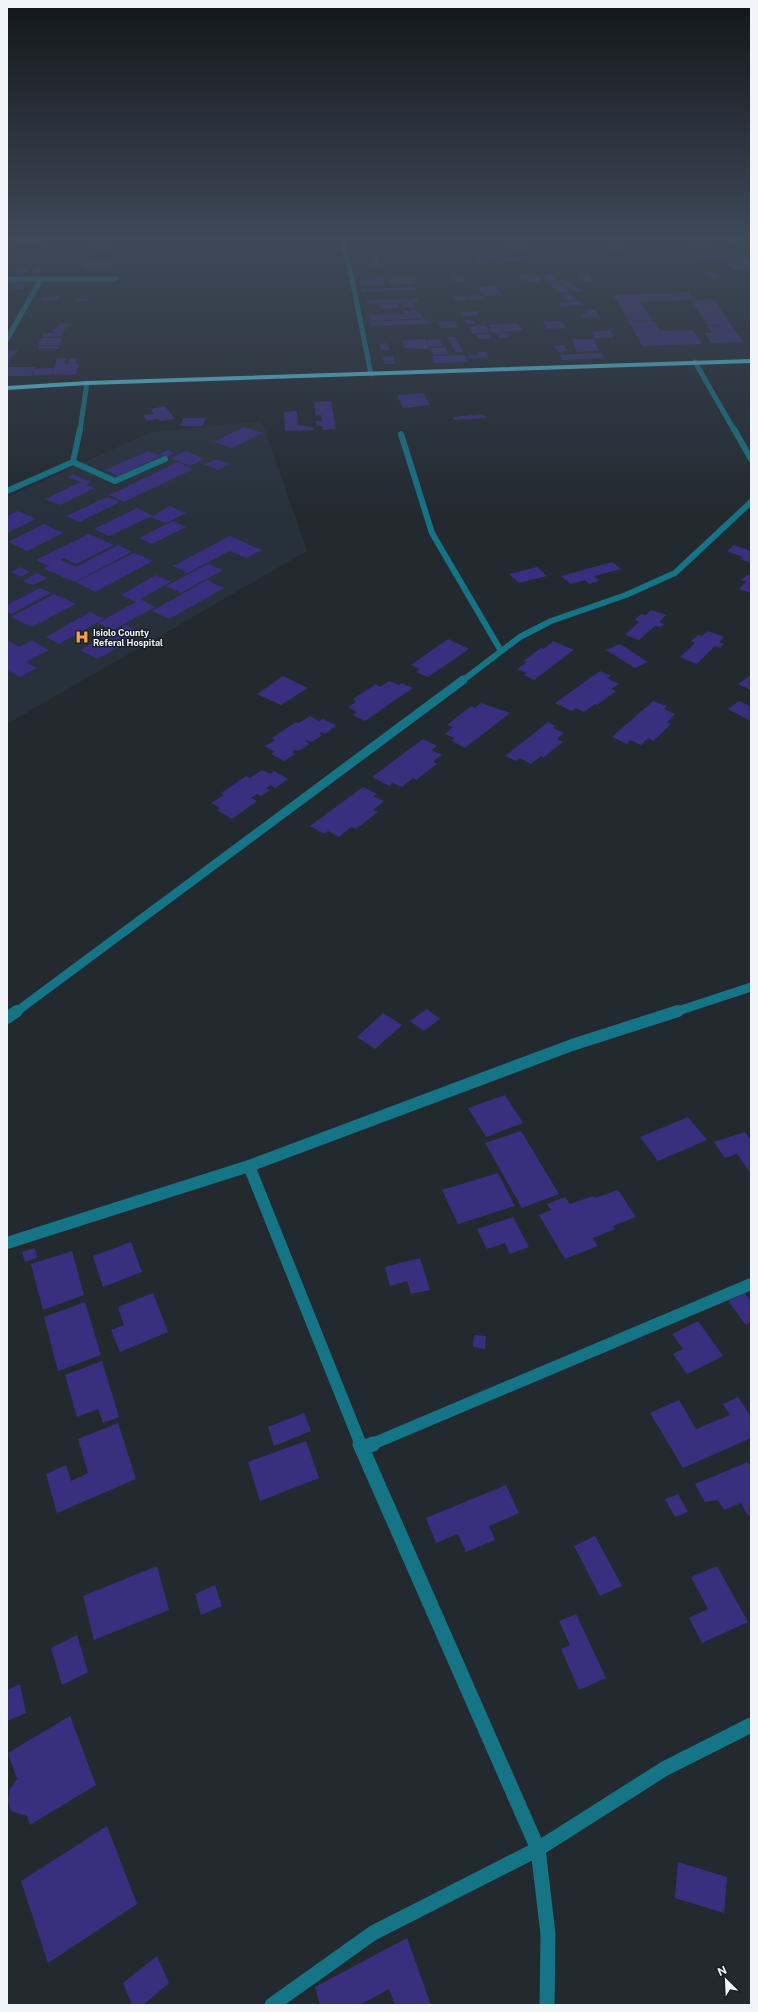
<svg xmlns="http://www.w3.org/2000/svg" width="758" height="2012" font-family="'Public Sans',sans-serif">
<style>
.built{fill:#26313c}
.building{fill:#392f7e}
.lines{fill:none;stroke-linecap:round;stroke-linejoin:round}
.street-far4{stroke:#157486;stroke-width:5}
.street-far3{stroke:#157486;stroke-width:6}
.street-far2{stroke:#157486;stroke-width:9}
.street-far1{stroke:#157486;stroke-width:12}
.street{stroke:#157486;stroke-width:15}
.highway{fill:#59d3ed;fill-rule:evenodd}
.labels{text-anchor:middle;dominant-baseline:central;stroke-width:3;stroke-linejoin:round;paint-order:stroke}
.far-poi-label{font-size:9px;font-weight:bold;fill:#f1f5fa;stroke:#191f25;text-anchor:start}
</style>
<rect width="100%" height="100%" fill="#22292f"/>
<!-- built -->
<polygon class="built" points="262,421 307,551 7,724 7,497 151,432"/>
<!-- building -->
<g class="building">
<polygon points="23,237 41,237 40,242 11,243 12,240 22,240"/>
<polygon points="68,237 68,239 42,241 42,238"/>
<polygon points="714,237 735,237 740,246 731,246 726,238 716,239"/>
<polygon points="504,238 513,238 516,244 511,244"/>
<polygon points="688,240 703,240 708,247 693,247"/>
<polygon points="520,245 524,252 516,253 512,246"/>
<polygon points="94,247 112,247 109,253 95,253 96,250 93,250"/>
<polygon points="619,247 620,250 607,250 605,248"/>
<polygon points="507,252 513,254 514,257 526,257 528,260 502,262 503,264 495,264 494,262 479,264 477,259 480,259 478,256 486,255 485,253"/>
<polygon points="737,252 743,257 705,260 699,255"/>
<polygon points="377,256 380,266 372,266 369,257"/>
<polygon points="748,258 751,261 751,268 735,270 723,261"/>
<polygon points="112,260 111,267 85,268 87,261"/>
<polygon points="35,268 42,268 38,276 32,276 34,273 32,273"/>
<polygon points="16,269 28,269 25,275 14,275"/>
<polygon points="716,272 721,278 712,279 708,273"/>
<polygon points="552,274 557,281 549,282 543,275"/>
<polygon points="589,274 592,281 582,281 579,275"/>
<polygon points="518,275 540,275 542,283 528,283 526,279 520,279"/>
<polygon points="413,277 415,284 390,285 388,278"/>
<polygon points="460,277 464,282 455,282 451,278"/>
<polygon points="383,278 385,285 361,286 359,279"/>
<polygon points="566,280 582,291 574,292 558,282"/>
<polygon points="10,281 25,281 23,289 14,289 16,284 9,284"/>
<polygon points="556,282 571,292 560,293 546,283"/>
<polygon points="495,286 502,295 485,296 478,287"/>
<polygon points="415,287 416,290 362,292 361,289"/>
<polygon points="689,292 694,299 688,299 689,300 640,302 652,320 629,321 613,295"/>
<polygon points="568,294 577,299 568,301 560,295"/>
<polygon points="459,295 465,295 467,300 455,300 453,297 460,297"/>
<polygon points="481,295 484,299 469,300 467,296"/>
<polygon points="41,297 58,297 58,300 41,301"/>
<polygon points="88,298 88,301 77,302 77,299"/>
<polygon points="417,298 418,302 414,302 416,308 410,308 403,307 401,303 367,304 367,300"/>
<polygon points="714,299 731,325 707,325 691,300"/>
<polygon points="579,301 583,305 561,307 558,303"/>
<polygon points="380,304 398,304 399,308 381,309"/>
<polygon points="595,309 601,317 583,318 580,314 588,314 585,310"/>
<polygon points="416,310 417,313 420,313 423,318 370,321 368,315 404,314 403,311"/>
<polygon points="477,311 479,315 462,316 460,312"/>
<polygon points="427,319 429,324 372,326 371,322"/>
<polygon points="465,320 473,320 475,324 467,324"/>
<polygon points="455,321 458,327 441,328 438,322"/>
<polygon points="562,321 566,328 547,329 543,322"/>
<polygon points="654,321 660,331 693,330 702,344 642,346 629,322"/>
<polygon points="60,323 69,324 62,333 62,336 42,337 43,333 60,333 53,332"/>
<polygon points="517,323 523,330 495,333 492,332 488,328 491,328 489,325"/>
<polygon points="731,325 744,342 711,343 705,333 712,333 707,326"/>
<polygon points="486,326 489,332 472,334 469,327"/>
<polygon points="610,330 614,338 595,338 592,332"/>
<polygon points="496,333 507,333 510,337 499,338"/>
<polygon points="489,334 492,339 478,339 476,335"/>
<polygon points="448,337 455,337 463,352 455,352"/>
<polygon points="41,338 62,338 60,345 38,345"/>
<polygon points="425,339 429,349 405,348 402,340"/>
<polygon points="439,339 443,346 429,347 426,340"/>
<polygon points="572,339 594,339 599,351 577,352"/>
<polygon points="387,343 390,350 381,350 379,344"/>
<polygon points="563,345 568,351 558,352 554,346"/>
<polygon points="39,346 59,346 58,349 38,349"/>
<polygon points="445,347 449,354 434,355 430,348"/>
<polygon points="7,350 18,350 16,353 13,354 7,366"/>
<polygon points="478,352 485,352 488,357 470,359 468,355 479,354"/>
<polygon points="602,353 605,358 562,360 560,355"/>
<polygon points="465,355 468,362 434,363 432,356"/>
<polygon points="393,356 395,364 385,364 382,357"/>
<polygon points="57,358 66,358 65,364 69,363 70,358 77,358 76,364 79,364 76,375 52,374"/>
<polygon points="7,367 35,367 31,376 7,376"/>
<polygon points="53,368 52,374 33,375 34,369"/>
<polygon points="423,393 430,405 403,408 397,395"/>
<polygon points="331,401 336,429 323,430 322,426 317,426 316,421 322,421 321,415 316,416 314,402"/>
<polygon points="165,406 175,419 160,421 158,419 147,421 143,415 154,414 151,409"/>
<polygon points="297,411 298,425 313,427 314,430 285,431 284,412"/>
<polygon points="484,414 485,418 454,420 453,417"/>
<polygon points="183,418 206,418 203,426 180,426"/>
<polygon points="244,427 263,433 232,448 214,442"/>
<polygon points="168,450 174,453 167,457 160,454"/>
<polygon points="148,451 161,456 118,476 105,470"/>
<polygon points="186,451 204,459 190,466 171,458"/>
<polygon points="216,459 230,464 218,470 204,464"/>
<polygon points="178,462 193,469 124,502 109,495"/>
<polygon points="72,474 92,482 86,485 95,488 60,505 45,499 81,482 67,477"/>
<polygon points="107,497 120,502 79,522 66,516"/>
<polygon points="170,506 186,513 166,523 150,517 109,536 94,529 137,508 153,516"/>
<polygon points="18,511 36,519 7,533 7,516"/>
<polygon points="173,521 186,527 152,544 139,538"/>
<polygon points="44,524 63,533 27,551 8,542"/>
<polygon points="89,534 114,545 76,564 64,558 61,560 76,567 118,545 132,552 75,582 44,569 54,563 48,566 36,560"/>
<polygon points="230,536 262,550 247,558 229,551 188,573 173,566"/>
<polygon points="734,545 751,551 751,563 740,559 743,557 727,551"/>
<polygon points="134,553 153,561 95,592 76,582"/>
<polygon points="612,562 621,569 594,576 599,581 589,584 585,580 571,584 561,576"/>
<polygon points="208,564 223,570 181,593 166,586"/>
<polygon points="20,567 30,572 21,577 11,572"/>
<polygon points="537,567 547,576 519,583 509,574"/>
<polygon points="37,573 47,578 33,585 23,581"/>
<polygon points="156,575 171,582 140,599 155,607 113,630 98,623 136,602 121,595"/>
<polygon points="747,575 751,576 751,593 739,589 746,582 741,580"/>
<polygon points="207,580 224,588 169,619 152,611"/>
<polygon points="40,588 51,593 11,614 7,612 7,605"/>
<polygon points="54,594 76,604 32,627 11,617"/>
<polygon points="651,610 666,615 659,622 664,624 660,627 655,626 639,640 625,635 639,622 634,620 641,614 646,615"/>
<polygon points="90,612 104,619 59,644 46,637"/>
<polygon points="126,625 143,634 97,659 80,650"/>
<polygon points="708,631 724,637 719,642 724,644 720,648 715,646 697,664 680,657 695,643 691,641 698,635 702,636"/>
<polygon points="448,639 469,649 428,677 416,672 420,669 411,665"/>
<polygon points="32,640 49,650 26,662 37,668 20,677 9,671 7,672 7,642 9,641 19,647"/>
<polygon points="553,641 574,650 534,680 524,675 527,673 517,669 527,662 523,661 541,648 544,649"/>
<polygon points="620,644 648,662 635,668 606,650"/>
<polygon points="600,671 611,676 607,678 619,684 611,689 616,691 597,705 595,704 584,712 576,708 572,711 555,703"/>
<polygon points="751,675 751,690 738,684"/>
<polygon points="283,676 308,688 281,705 257,694"/>
<polygon points="389,681 399,685 402,683 413,688 365,721 353,715 357,712 348,707 356,702 353,699 376,684 380,687"/>
<polygon points="653,701 667,706 664,709 675,714 667,722 671,724 653,741 648,738 641,745 630,740 627,744 612,737"/>
<polygon points="739,701 751,707 751,721 728,709"/>
<polygon points="481,703 510,713 465,748 452,741 454,738 445,734 453,727 447,725 471,706 475,708"/>
<polygon points="310,716 319,721 323,719 336,725 325,734 322,732 319,734 322,735 312,742 307,740 305,741 310,744 298,751 295,750 292,752 295,754 284,761 271,754 274,752 265,746 275,740 272,738 296,722 299,723"/>
<polygon points="548,722 555,726 553,728 564,733 557,739 563,742 543,758 541,756 531,764 520,758 516,761 505,756"/>
<polygon points="423,739 437,746 431,750 442,755 433,762 437,764 416,780 413,778 402,787 392,783 389,786 372,777"/>
<polygon points="262,770 270,774 274,771 288,779 275,788 271,785 266,788 270,790 261,796 257,794 251,798 257,801 232,819 217,810 220,808 211,803 224,795 221,793 246,776 250,778"/>
<polygon points="363,787 377,794 373,796 384,801 373,810 378,812 356,829 351,827 339,837 328,831 324,834 310,826"/>
<polygon points="427,1009 440,1019 424,1031 410,1021"/>
<polygon points="383,1013 402,1025 375,1049 357,1037"/>
<polygon points="505,1095 523,1123 486,1137 468,1108"/>
<polygon points="688,1117 707,1140 658,1161 640,1137"/>
<polygon points="521,1131 559,1194 522,1208 485,1143"/>
<polygon points="745,1132 751,1140 751,1174 737,1154 725,1158 714,1142"/>
<polygon points="498,1173 515,1206 458,1224 442,1190"/>
<polygon points="618,1190 636,1217 613,1226 615,1229 593,1238 598,1246 565,1259 539,1215 551,1210 547,1204 565,1197 570,1204 593,1196 595,1198"/>
<polygon points="513,1217 529,1247 510,1254 505,1243 487,1249 477,1229"/>
<polygon points="131,1242 142,1272 103,1287 93,1256"/>
<polygon points="35,1248 37,1258 25,1262 22,1252"/>
<polygon points="72,1251 84,1295 43,1310 31,1264"/>
<polygon points="420,1258 430,1290 411,1294 407,1281 390,1286 385,1267"/>
<polygon points="153,1293 168,1332 120,1352 111,1330 124,1325 118,1307"/>
<polygon points="745,1293 751,1302 751,1322 746,1325 728,1301"/>
<polygon points="85,1302 101,1355 58,1371 44,1317"/>
<polygon points="698,1321 723,1356 687,1374 673,1354 683,1349 672,1334"/>
<polygon points="474,1335 486,1336 485,1349 473,1347"/>
<polygon points="102,1361 119,1417 103,1423 98,1409 77,1417 65,1375"/>
<polygon points="738,1397 751,1417 751,1438 683,1468 650,1413 679,1400 696,1429 730,1415 723,1404"/>
<polygon points="304,1413 311,1431 274,1446 268,1427"/>
<polygon points="118,1423 136,1479 57,1513 46,1474 66,1465 71,1481 88,1473 78,1439"/>
<polygon points="306,1441 319,1478 260,1501 248,1462"/>
<polygon points="748,1462 751,1467 751,1515 748,1516 741,1503 724,1510 718,1500 705,1502 695,1484"/>
<polygon points="506,1485 519,1513 489,1526 495,1540 466,1552 458,1534 436,1543 426,1518"/>
<polygon points="678,1494 688,1512 675,1517 665,1499"/>
<polygon points="595,1536 622,1586 600,1596 574,1546"/>
<polygon points="157,1566 169,1610 94,1640 83,1596"/>
<polygon points="717,1566 748,1622 702,1643 689,1618 708,1609 691,1577"/>
<polygon points="215,1585 222,1606 201,1615 195,1594"/>
<polygon points="576,1614 606,1678 579,1690 561,1649 570,1645 559,1621"/>
<polygon points="77,1635 88,1672 62,1685 51,1648"/>
<polygon points="20,1684 26,1713 7,1721 7,1690"/>
<polygon points="70,1716 96,1785 30,1825 27,1816 11,1811 8,1801 10,1789 17,1779 8,1753"/>
<polygon points="107,1826 137,1904 48,1963 21,1881"/>
<polygon points="678,1862 727,1877 724,1913 675,1898"/>
<polygon points="407,1938 431,2005 395,2005 389,1989 360,2005 320,2005 315,1987"/>
<polygon points="157,1956 169,1983 143,2005 132,2005 123,1983"/>
</g>
<g class="lines">
<!-- street-far4 -->
<g class="street-far4">
<polyline points="341,237 351,274 371,374"/>
<polyline points="7,279 116,279"/>
<polyline points="7,339 41,279"/>
<polyline points="695,362 734,430"/>
<polyline points="80,430 87,383"/>
</g>
<!-- street-far3 -->
<g class="street-far3">
<polyline points="734,429 751,459"/>
<polyline points="401,434 432,533 501,651"/>
<polyline points="73,462 115,481 165,459"/>
<polyline points="7,491 73,462 80,429"/>
<polyline points="462,681 520,637 551,621 626,595 675,573 751,502"/>
</g>
<!-- street-far2 -->
<g class="street-far2">
<polyline points="16,1012 463,680"/>
<polyline points="675,1012 751,987"/>
</g>
<!-- street-far1 -->
<g class="street-far1">
<polyline points="7,1018 17,1011"/>
<polyline points="7,1243 249,1166"/>
<polyline points="361,1445 249,1166 572,1045 678,1011"/>
<polyline points="370,1445 751,1284"/>
</g>
<!-- street -->
<g class="street">
<polyline points="360,1444 538,1849 548,1934 547,2005"/>
<polyline points="362,1448 373,1444"/>
<polyline points="272,2005 373,1933 538,1849 664,1769 751,1725"/>
</g>
<!-- highway -->
<polygon class="highway" points="751,359 751,363 87,385 7,390 7,386 87,381"/>
</g>
<!-- sky -->
<linearGradient id="sky" x2="0" y2="1"><stop stop-color="#13171a"/><stop offset="0.46" stop-color="#3e4958"/><stop offset="1" stop-color="#3e4958" stop-opacity="0"/></linearGradient>
<rect width="758" height="519" fill="url(#sky)"/>
<!-- icons -->
<defs>
<g id="hospital-bare" transform="scale(1.08)"><path d="M-5-5h3v3.5h4V-5h3V5h-3V1.5h-4V5h-3Z" fill="#f8a14a" stroke="#191f25" stroke-width="2.5" paint-order="stroke"/></g>
</defs>
<g fill-rule="evenodd">
<use href="#hospital-bare" x="82" y="637"/>
</g>
<g class="labels">
<!-- far-poi labels -->
<g class="far-poi-label">
<text x="93" y="632">Isiolo County<tspan x="93" dy="10">Referal Hospital</tspan></text>
</g>
</g>
<!-- border -->
<rect width="758" height="2012" fill="none" stroke="#f1f5fa" stroke-width="16"/>
<!-- north arrow -->
<g transform="translate(726 1980) rotate(336)" stroke="#191f25" stroke-width="3" paint-order="stroke">
<path d="M0-3L7 15L0 10L-7 15Z" fill="#f1f5fa"/>
<text y="-6" font-size="11" font-weight="bold" text-anchor="middle" fill="#f1f5fa">N</text>
</g>
</svg>
